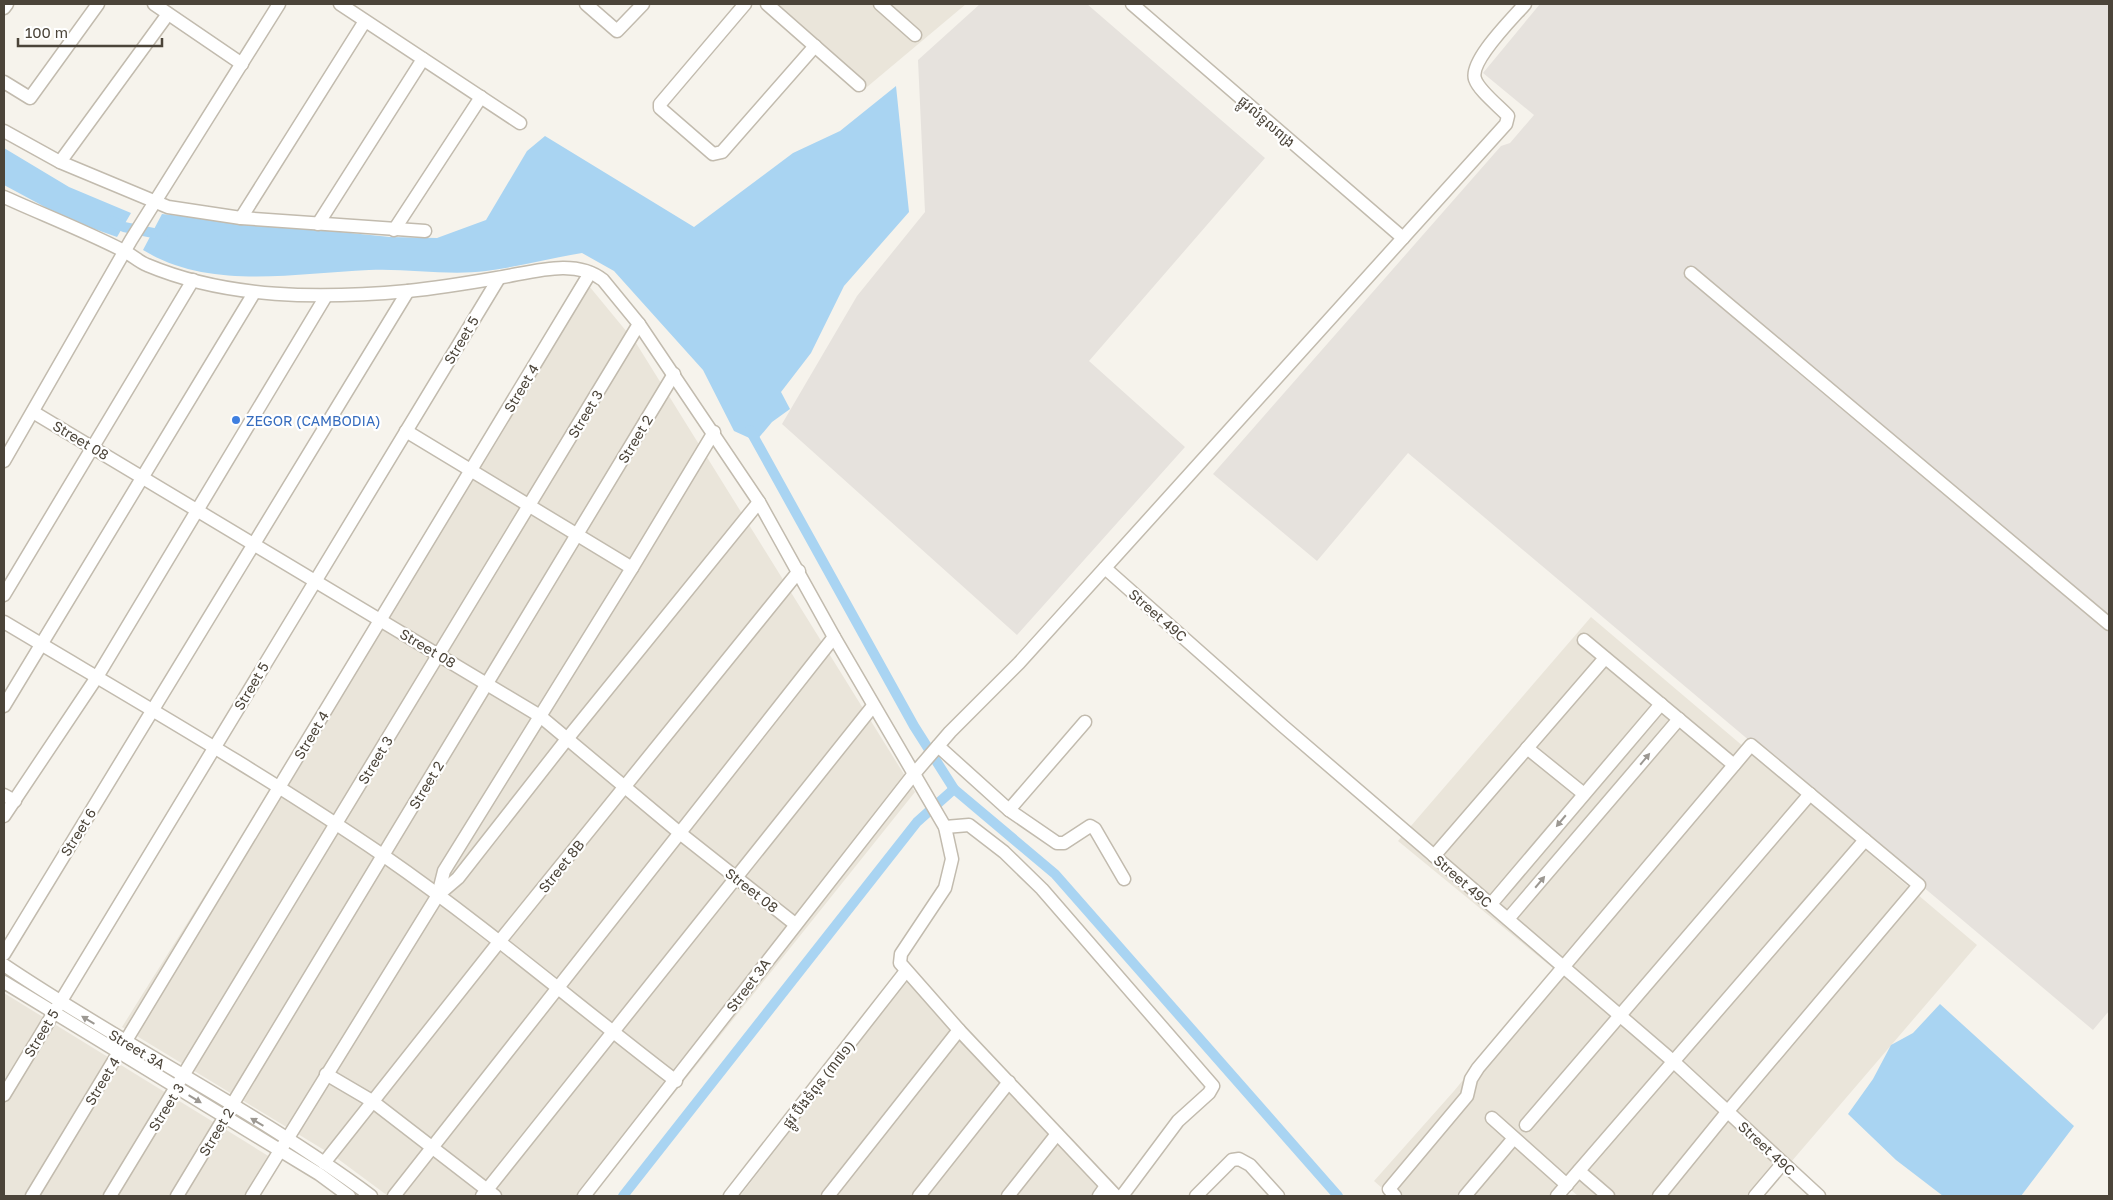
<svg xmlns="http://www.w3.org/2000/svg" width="2113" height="1200" font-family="'Golos Text','Noto Sans Khmer',sans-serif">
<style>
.residential{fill:#eae5da}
.industrial{fill:#e6e2dd}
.water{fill:#a9d4f2}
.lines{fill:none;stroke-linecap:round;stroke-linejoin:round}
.canal{stroke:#a9d4f2;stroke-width:10}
.minor-casing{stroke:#c2bbae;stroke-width:15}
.minor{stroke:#fff;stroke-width:12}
.oneway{fill:#9c9892}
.shop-dot{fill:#3f7fe0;stroke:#fff;stroke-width:2}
.labels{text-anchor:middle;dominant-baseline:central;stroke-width:4.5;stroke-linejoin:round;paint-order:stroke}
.street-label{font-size:14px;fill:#4b4439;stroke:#fff}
.shop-label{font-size:14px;fill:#366cbe;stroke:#fff;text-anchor:start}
</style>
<rect width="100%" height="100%" fill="#f6f3ec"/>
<!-- residential -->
<g class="residential">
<polygon points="762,4 966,4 861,92"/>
<polygon points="580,275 636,343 915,792 592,1196 388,1196 334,1156 122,1027 471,470"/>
<polygon points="1591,617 1977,945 1762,1196 1578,1196 1571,1190 1566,1196 1391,1196 1374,1181 1454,1091 1554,969 1398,841"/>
<polygon points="911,975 1122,1196 740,1196"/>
<polygon points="4,993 270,1157 246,1196 4,1196"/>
</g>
<!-- industrial -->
<g class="industrial">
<polygon points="980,4 1087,4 1265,158 1089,361 1185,447 1017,635 782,424 857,296 925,212 918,60"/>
<polygon points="1540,4 2109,4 2109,1011 2093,1030 1408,453 1317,561 1213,474 1501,146 1510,143 1534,115 1483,73"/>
</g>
<!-- water -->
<g class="water">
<path d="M896,86L909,212L844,286L811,353L781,392L790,409L772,422L756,441L734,431L703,370L614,271L582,253C550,258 518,267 486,271C447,276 407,268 369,270C295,273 210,291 143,250L162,214L390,237L437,238L486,220L527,151L545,136L694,227L793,153L840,131Z"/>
<polygon points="4,148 69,187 131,213 117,237 69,220 4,185"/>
<polygon points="1940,1004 2074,1126 2021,1196 1943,1196 1896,1160 1848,1114 1873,1079 1891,1045 1913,1033"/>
</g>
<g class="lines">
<!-- canal -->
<g class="canal">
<polyline points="112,221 124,227 163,235"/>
<polyline points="750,430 914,726 954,789 1055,874 1338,1196"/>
<polyline points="623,1196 917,822 954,789"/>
</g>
<!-- minor casing -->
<g class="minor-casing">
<g id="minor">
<polyline points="154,4 242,64"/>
<polyline points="340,4 520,123"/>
<polyline points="586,4 617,31 643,4"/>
<polyline points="745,4 660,104 660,108 713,154 722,152 815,46"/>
<polyline points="767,4 859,85"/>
<polyline points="880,4 915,35"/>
<polyline points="1132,4 1403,238"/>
<polyline points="4,8 7,4"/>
<polyline points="4,82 30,98 98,4"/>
<polyline points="4,131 60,162 168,207 241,218 425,231"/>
<polyline points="60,162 168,14"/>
<path d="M4,197C44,215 85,231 124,251C132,255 139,262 147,265C228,299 321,299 408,291C437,288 468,283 497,278C530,273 575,257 603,280L639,324L759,502L834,637L945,827L952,859L945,888L901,954L900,963L959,1030L1116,1196"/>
<polyline points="241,218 365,21"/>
<polyline points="318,224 423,59"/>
<polyline points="394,230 481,97"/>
<polyline points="1691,273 2109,624"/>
<polyline points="33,412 540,716 681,834 795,924"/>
<polyline points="406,431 632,568"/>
<polyline points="4,461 131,240 279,4"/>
<polyline points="1105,568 1283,726 1674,1062 1819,1196"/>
<polyline points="4,595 193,280"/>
<path d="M4,622C131,698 261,772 384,856C485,926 578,1006 676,1081"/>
<polyline points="1584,640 1734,765"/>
<polyline points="4,706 254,293"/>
<polyline points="938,746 1009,810 1085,722"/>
<polyline points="1527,748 1584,794"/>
<polyline points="4,795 15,801"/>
<polyline points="1009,810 1057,843 1064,843 1090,826 1095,829 1124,879"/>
<polyline points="4,816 97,677 326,296"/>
<polyline points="945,827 969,825 1004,852 1042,889 1213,1086 1209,1093 1178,1121 1122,1196"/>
<polyline points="1434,856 1605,658"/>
<polyline points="438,895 458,878 567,739 759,502"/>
<polyline points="1491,904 1661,704"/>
<polyline points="1508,919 1679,719"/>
<polyline points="4,954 408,291"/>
<path d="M4,965C124,1046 255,1110 371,1196"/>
<polyline points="4,982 319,1174 349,1196"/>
<polyline points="326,1074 372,1101 495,1196"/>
<polyline points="4,1095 499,278"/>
<polyline points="1492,1118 1567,1185"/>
<polyline points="1526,1125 1810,794"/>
<polyline points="324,1163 499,942 799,571"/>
<polyline points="1579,1171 1608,1196"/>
<polyline points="32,1196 590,273"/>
<polyline points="110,1196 639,324"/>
<polyline points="177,1196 674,374"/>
<polyline points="252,1196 438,895 444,871 632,568 714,432"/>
<polyline points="394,1196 834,637"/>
<polyline points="482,1196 873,706"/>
<path d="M584,1196L913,775L950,732L1019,663L1506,124L1508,116C1500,107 1479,91 1475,79C1469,61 1513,18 1525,4"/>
<polyline points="730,1196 906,971"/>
<polyline points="828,1196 959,1030"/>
<polyline points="919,1196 1009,1082"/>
<polyline points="1008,1196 1057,1134"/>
<polyline points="1099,1196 1106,1186"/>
<polyline points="1196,1196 1232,1160 1239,1159 1250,1165 1278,1196"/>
<polyline points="1395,1196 1389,1189 1467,1096 1471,1079 1478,1068 1751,745 1919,885 1728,1111 1659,1196"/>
<polyline points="1465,1196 1514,1138"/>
<polyline points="1557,1196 1865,840"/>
<polyline points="1755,1196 1783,1163"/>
</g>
</g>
<!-- minor -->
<use href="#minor" class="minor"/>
</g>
<!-- one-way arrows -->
<defs><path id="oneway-solid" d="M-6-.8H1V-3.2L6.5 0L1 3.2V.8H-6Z" transform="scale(1.25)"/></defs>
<g class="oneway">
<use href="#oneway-solid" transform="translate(1645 759) rotate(-50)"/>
<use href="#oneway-solid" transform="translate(1561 821) rotate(130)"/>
<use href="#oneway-solid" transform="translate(1540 882) rotate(-50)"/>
<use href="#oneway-solid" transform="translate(88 1020) rotate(-149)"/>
<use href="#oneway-solid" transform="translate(195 1099) rotate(31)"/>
<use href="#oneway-solid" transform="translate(257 1122) rotate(-149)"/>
</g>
<!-- markers -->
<circle class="shop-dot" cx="236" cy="420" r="5"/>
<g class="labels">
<!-- street labels -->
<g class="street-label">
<text transform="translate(1267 121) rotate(41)">ផ្លូវលំទួលពង្រ</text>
<text transform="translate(461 340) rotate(-59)">Street 5</text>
<text transform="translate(521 388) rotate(-59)">Street 4</text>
<text transform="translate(585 414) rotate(-59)">Street 3</text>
<text transform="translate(635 439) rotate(-59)">Street 2</text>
<text transform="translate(81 440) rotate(31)">Street 08</text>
<text transform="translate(1158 615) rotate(41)">Street 49C</text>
<text transform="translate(428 648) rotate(31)">Street 08</text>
<text transform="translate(251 686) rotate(-59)">Street 5</text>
<text transform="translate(311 735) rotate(-59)">Street 4</text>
<text transform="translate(375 760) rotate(-59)">Street 3</text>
<text transform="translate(426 785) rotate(-59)">Street 2</text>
<text transform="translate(78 832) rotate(-58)">Street 6</text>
<text transform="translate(561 866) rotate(-51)">Street 8B</text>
<text transform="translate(1463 881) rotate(41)">Street 49C</text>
<text transform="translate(752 890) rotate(38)">Street 08</text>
<text transform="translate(748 985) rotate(-53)">Street 3A</text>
<text transform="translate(41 1033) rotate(-59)">Street 5</text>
<text transform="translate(137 1049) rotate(31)">Street 3A</text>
<text transform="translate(102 1081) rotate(-59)">Street 4</text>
<text transform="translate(818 1084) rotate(-52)">ផ្លូវ បឹងទំពុន (៣៧១)</text>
<text transform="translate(166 1107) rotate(-58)">Street 3</text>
<text transform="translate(216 1132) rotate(-59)">Street 2</text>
<text transform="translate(1767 1148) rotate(43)">Street 49C</text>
</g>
<!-- shop labels -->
<g class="shop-label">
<text x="246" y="420">ZEGOR (CAMBODIA)</text>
</g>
</g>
<!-- border -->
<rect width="2113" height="1200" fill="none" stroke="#4b4439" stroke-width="10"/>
<!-- scale -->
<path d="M18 38v8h144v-8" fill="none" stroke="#4b4439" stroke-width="2.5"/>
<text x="25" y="38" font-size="15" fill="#4b4439" stroke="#ffffff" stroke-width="4" paint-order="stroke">100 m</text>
</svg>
